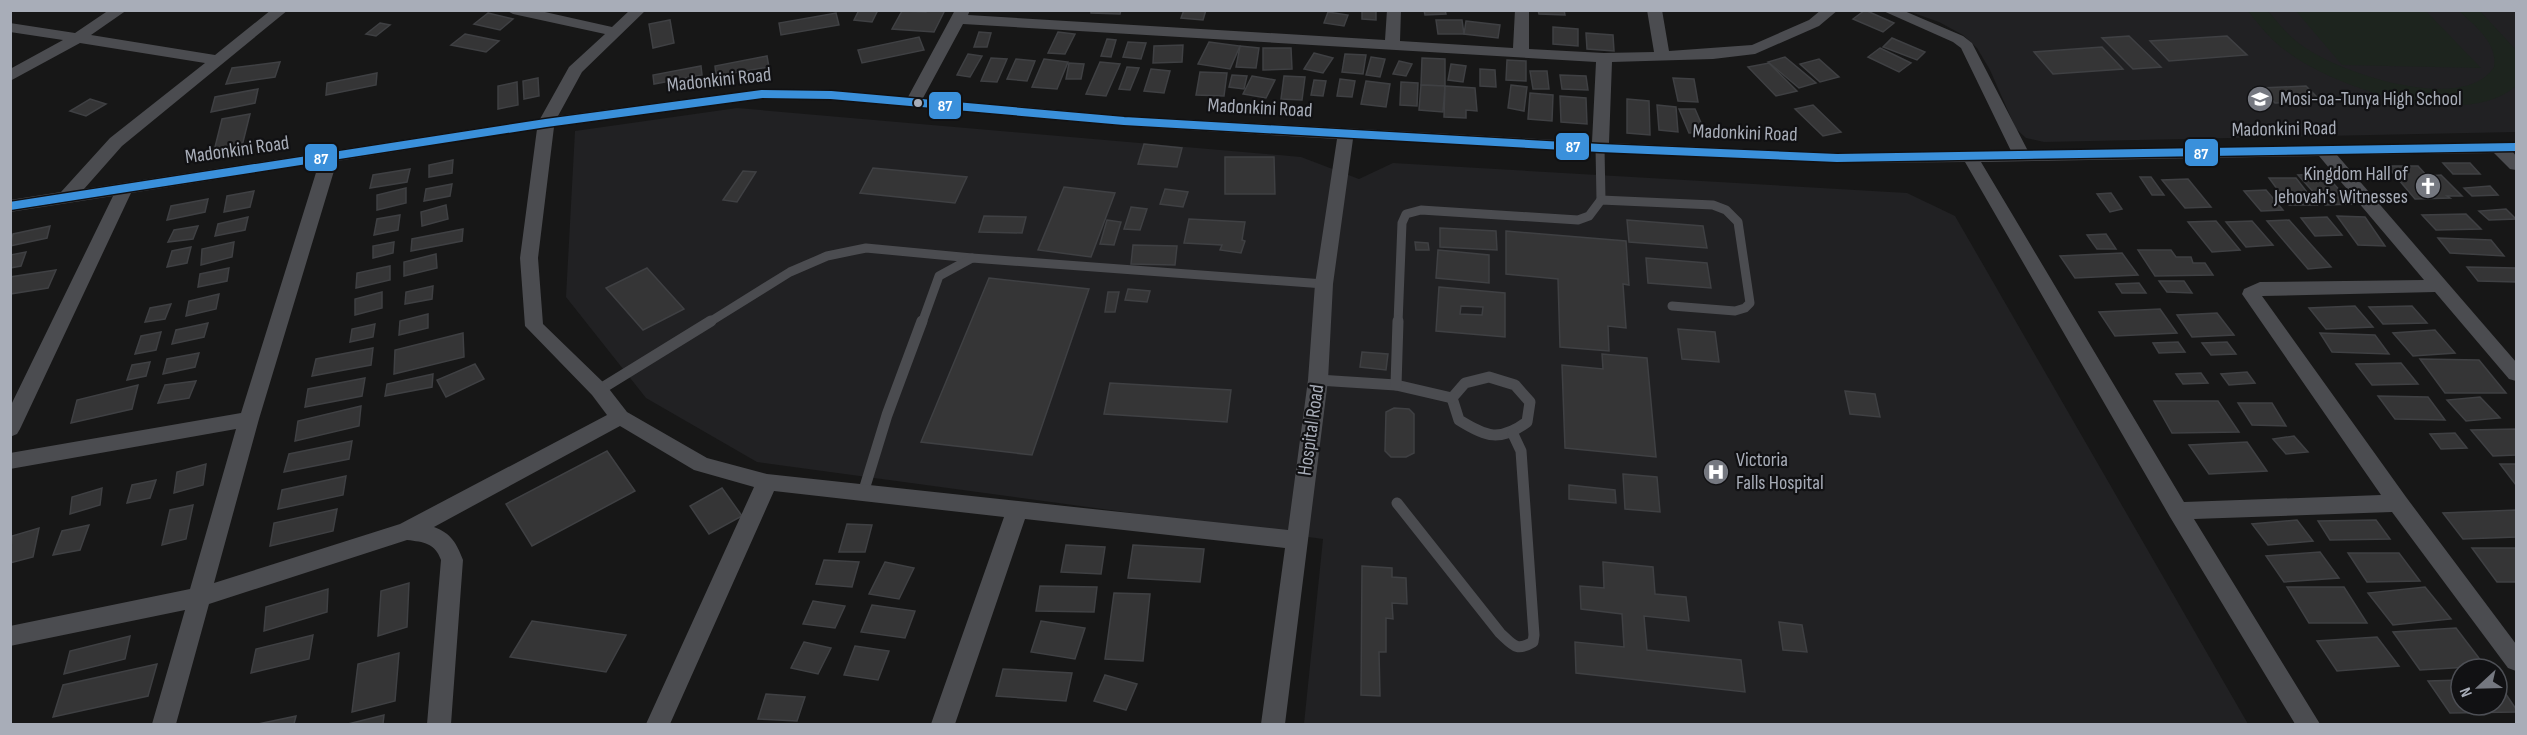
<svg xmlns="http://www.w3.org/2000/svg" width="2527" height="735" font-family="'Sofia Sans Condensed',sans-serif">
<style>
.built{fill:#212123}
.green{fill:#1d241e}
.building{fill:#353536;stroke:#3f4043;stroke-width:1.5;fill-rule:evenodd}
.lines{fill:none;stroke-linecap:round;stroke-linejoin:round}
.service-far1{stroke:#4b4c50;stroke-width:9}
.service{stroke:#4b4c50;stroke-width:11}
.minor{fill:#4b4c50;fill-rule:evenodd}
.bus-1-casing{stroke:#111113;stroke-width:11}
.bus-1{stroke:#3a90db;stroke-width:8}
.bus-dot{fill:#a8adb8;stroke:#111113;stroke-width:2}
.labels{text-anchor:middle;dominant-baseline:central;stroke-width:4.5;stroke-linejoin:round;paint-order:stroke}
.street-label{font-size:20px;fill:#a8adb8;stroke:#111113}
.poi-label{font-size:20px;fill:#a8adb8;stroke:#111113;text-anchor:start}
.line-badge{stroke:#111113;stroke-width:2}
.badge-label{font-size:16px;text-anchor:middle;font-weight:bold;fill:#fff}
</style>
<rect width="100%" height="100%" fill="#171717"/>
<!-- built -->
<g class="built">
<polygon points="1908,11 2516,11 2516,132 2044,142 2026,138 2016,129 1990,70 1977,48 1963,35 1939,22"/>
<polygon points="737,108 1301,157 1359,179 1393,163 1907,193 1955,216 2248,724 1304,724 1323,539 757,462 646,398 566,297 575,131"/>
</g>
<!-- green -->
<g class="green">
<path d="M2248,11H2268C2279,24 2289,37 2304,47C2341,73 2463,115 2494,67C2498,43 2475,26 2459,11H2480L2516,50V86C2464,131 2338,89 2289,53C2272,42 2260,26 2248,11Z"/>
<polygon points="2296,11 2426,11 2481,68 2342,65"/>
</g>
<!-- building -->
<g class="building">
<polygon points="859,10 878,10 872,22 854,20"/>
<polygon points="927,10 945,10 934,32 892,29 902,11 926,12"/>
<polygon points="1091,10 1121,10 1120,14 1091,13"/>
<polygon points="1184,10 1206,10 1203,20 1181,18"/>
<polygon points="1362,10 1376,10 1376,20 1362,19"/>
<polygon points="1424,10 1445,10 1446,14 1425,15"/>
<polygon points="1538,10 1564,10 1565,15 1539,14"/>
<polygon points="1865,10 1894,23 1883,32 1853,19"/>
<polygon points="1328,12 1348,15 1344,26 1324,23"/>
<polygon points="488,13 513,19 500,30 474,24"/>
<polygon points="836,13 839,25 781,35 779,23"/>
<polygon points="670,20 674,43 653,48 649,24"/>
<polygon points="1436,20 1462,20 1464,34 1438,34"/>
<polygon points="1466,21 1500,25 1498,38 1464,34"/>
<polygon points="380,23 390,25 376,36 366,34"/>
<polygon points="1553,27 1578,29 1578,46 1553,44"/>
<polygon points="979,32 991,33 987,47 974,47"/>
<polygon points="1058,32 1075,34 1065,54 1048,53"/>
<polygon points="1586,33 1613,35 1614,51 1587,49"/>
<polygon points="465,34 499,41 486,52 451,45"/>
<polygon points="2129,36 2161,67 2133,69 2102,38"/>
<polygon points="2227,36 2247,55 2169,61 2150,41"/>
<polygon points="919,37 924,50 862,63 858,50"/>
<polygon points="1892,38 1925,52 1917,60 1883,47"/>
<polygon points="1107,39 1116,40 1111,57 1101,56"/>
<polygon points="1128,42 1146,43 1141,59 1123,57"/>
<polygon points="1209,42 1240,46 1230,69 1198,64"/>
<polygon points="1183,45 1182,62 1153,63 1154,46"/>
<polygon points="1240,46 1259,48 1256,68 1236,67"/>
<polygon points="2102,47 2123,69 2053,74 2034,52"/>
<polygon points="1263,48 1291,48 1292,69 1263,70"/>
<polygon points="1880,48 1911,63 1899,72 1868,57"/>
<polygon points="1314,53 1333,58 1323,73 1304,69"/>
<polygon points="968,54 982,56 970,77 957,75"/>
<polygon points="1345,54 1366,55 1363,74 1342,72"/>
<polygon points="767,56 769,67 716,76 715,66"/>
<polygon points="1371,57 1385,59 1380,77 1366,75"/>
<polygon points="1785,57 1816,83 1799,88 1768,62"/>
<polygon points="991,58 1007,59 997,82 981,81"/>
<polygon points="1422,58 1445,59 1445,86 1421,85"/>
<polygon points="1016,59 1035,61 1027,81 1007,79"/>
<polygon points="1044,59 1068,62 1057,89 1032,87"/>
<polygon points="1819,59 1839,77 1820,82 1800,64"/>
<polygon points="1507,60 1526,61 1526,81 1506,80"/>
<polygon points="1399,61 1412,64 1406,76 1393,74"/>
<polygon points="280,62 275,77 226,84 232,68"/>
<polygon points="1100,62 1120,64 1106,96 1086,94"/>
<polygon points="1069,63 1084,64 1081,79 1066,79"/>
<polygon points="1769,63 1797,91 1776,96 1748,67"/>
<polygon points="1451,64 1466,66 1463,82 1448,80"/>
<polygon points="701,66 702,75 654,84 653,75"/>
<polygon points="1127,67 1139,68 1130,90 1119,89"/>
<polygon points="1151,69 1170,71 1164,93 1144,91"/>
<polygon points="1480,69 1495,70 1496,87 1480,86"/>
<polygon points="1530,71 1547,71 1549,89 1533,89"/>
<polygon points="1200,72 1227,73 1224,96 1196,95"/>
<polygon points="377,73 376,85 326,95 327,83"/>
<polygon points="1232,75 1247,76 1244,89 1229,87"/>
<polygon points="1560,75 1586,76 1588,90 1562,89"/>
<polygon points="1252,76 1275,80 1266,98 1243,94"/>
<polygon points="1284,76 1305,77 1302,100 1281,99"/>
<polygon points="538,78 539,96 524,99 523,81"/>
<polygon points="1673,78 1694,79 1698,102 1678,101"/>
<polygon points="1340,79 1355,81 1352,97 1337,96"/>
<polygon points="1314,80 1326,81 1323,96 1311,95"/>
<polygon points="1366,81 1390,84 1386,107 1361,104"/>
<polygon points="517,82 518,105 498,109 498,86"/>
<polygon points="1401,82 1418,83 1417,106 1400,105"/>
<polygon points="1421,85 1445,86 1443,112 1419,110"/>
<polygon points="1511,85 1527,87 1524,111 1508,108"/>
<polygon points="1445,86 1475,88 1477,111 1466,110 1466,118 1444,117"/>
<polygon points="2306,86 2321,101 2275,103 2261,88"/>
<polygon points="258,89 255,103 211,112 215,97"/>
<polygon points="1530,93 1553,95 1552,121 1528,119"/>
<polygon points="1560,96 1586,98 1587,124 1561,122"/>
<polygon points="90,99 106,104 86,116 70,111"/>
<polygon points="1627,99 1649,101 1650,135 1627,133"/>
<polygon points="1657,105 1676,107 1678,132 1659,130"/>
<polygon points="1813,105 1841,132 1823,136 1795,109"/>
<polygon points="1679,109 1695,109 1705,132 1689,133"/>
<polygon points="250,114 241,150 213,155 222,119"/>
<polygon points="1144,144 1182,148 1177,167 1138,164"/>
<polygon points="1225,157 1274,157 1275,194 1225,194"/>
<polygon points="453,160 452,173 429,177 429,165"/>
<polygon points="2443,163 2470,163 2480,174 2453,174"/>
<polygon points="2387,166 2418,166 2427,176 2441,175 2462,196 2447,196 2450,198 2415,199"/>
<polygon points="873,168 967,177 955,203 860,193"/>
<polygon points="410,169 407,182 370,188 373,175"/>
<polygon points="743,171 756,172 737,202 723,200"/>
<polygon points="2325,174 2352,204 2325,205 2298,175"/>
<polygon points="2140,177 2151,177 2164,195 2152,195"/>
<polygon points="2269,178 2296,178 2317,205 2289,205"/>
<polygon points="2188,179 2211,207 2185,208 2162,180"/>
<polygon points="452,184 450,196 424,201 426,189"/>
<polygon points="2490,186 2498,195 2472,196 2464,188"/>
<polygon points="1064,187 1115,193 1091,257 1038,250"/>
<polygon points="406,188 406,203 377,210 377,195"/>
<polygon points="1165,189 1188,192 1183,207 1160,204"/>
<polygon points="2266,190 2283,210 2261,211 2244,191"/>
<polygon points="254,191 250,207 224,212 227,196"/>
<polygon points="2111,193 2122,209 2110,212 2097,194"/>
<polygon points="208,199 205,212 167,220 171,206"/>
<polygon points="446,205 448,219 422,226 421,212"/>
<polygon points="1131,207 1147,209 1140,230 1124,229"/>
<polygon points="2506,209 2516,219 2489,220 2479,211"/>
<polygon points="2466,214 2481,229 2436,230 2422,215"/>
<polygon points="400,215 398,230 374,235 377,219"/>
<polygon points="984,216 1026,217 1022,233 979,232"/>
<polygon points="2337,216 2365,217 2385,246 2358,245"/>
<polygon points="248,217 245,230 215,236 218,224"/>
<polygon points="2327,217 2342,235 2315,236 2301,218"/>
<polygon points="1189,219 1245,222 1242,240 1245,241 1241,253 1220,250 1222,245 1184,243"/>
<polygon points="1107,220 1121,222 1114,245 1100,244"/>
<polygon points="1627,220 1703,226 1707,248 1629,242"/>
<polygon points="2289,220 2331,267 2308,269 2267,221"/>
<polygon points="2216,221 2240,250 2212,252 2188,222"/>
<polygon points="2252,221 2273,245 2246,247 2226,222"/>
<polygon points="50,226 47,238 10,246 13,234"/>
<polygon points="198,226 193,239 168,242 174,230"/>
<polygon points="1440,228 1496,231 1497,250 1440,247"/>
<polygon points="463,229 462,241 411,251 412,239"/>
<polygon points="1506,231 1626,241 1629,285 1623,284 1626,328 1608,326 1609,351 1560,347 1558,279 1506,274"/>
<polygon points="2106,234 2116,249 2097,249 2087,235"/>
<polygon points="2438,238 2491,240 2504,256 2450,253"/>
<polygon points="234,242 232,257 201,265 202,249"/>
<polygon points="394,242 393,253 373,258 373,246"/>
<polygon points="1415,242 1428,243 1429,250 1416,250"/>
<polygon points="1133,245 1177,246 1175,265 1131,264"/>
<polygon points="191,247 187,263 167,267 172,251"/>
<polygon points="1438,250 1489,255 1489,283 1436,278"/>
<polygon points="2138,250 2171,250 2176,257 2191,257 2193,263 2205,263 2213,275 2155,276"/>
<polygon points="26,252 21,266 10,268 10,255"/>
<polygon points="2122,253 2138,275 2075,278 2060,256"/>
<polygon points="436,254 437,268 404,276 404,262"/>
<polygon points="1646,258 1707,263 1711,288 1648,283"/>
<polygon points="390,266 390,280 356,288 357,273"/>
<polygon points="2467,267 2516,268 2516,282 2478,281"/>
<polygon points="229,268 227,281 198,287 200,274"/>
<polygon points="647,268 684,309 643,330 606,288"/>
<polygon points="56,270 48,288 10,294 10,277"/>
<polygon points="989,278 1089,289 1032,455 921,442"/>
<polygon points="2159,281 2184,281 2192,293 2167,292"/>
<polygon points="2139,283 2146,293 2122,293 2116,284"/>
<polygon points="433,286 432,299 405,304 406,292"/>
<path d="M1439,287L1505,293V337L1436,331ZM1461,306L1483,307L1482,315L1460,314Z"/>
<polygon points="1128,289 1150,291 1147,302 1125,300"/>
<polygon points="382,292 382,308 355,315 355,299"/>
<polygon points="1108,292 1119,292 1115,312 1105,312"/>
<polygon points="219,294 216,309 186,316 189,301"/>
<polygon points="171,304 165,319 145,322 150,308"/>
<polygon points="2355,306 2373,327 2326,329 2309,308"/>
<polygon points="2412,306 2427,323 2383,324 2369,307"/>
<polygon points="2160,309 2177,333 2115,336 2099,312"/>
<polygon points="2217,313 2234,335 2192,337 2177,315"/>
<polygon points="428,314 428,328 399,335 400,321"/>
<polygon points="208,323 204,337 172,344 176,330"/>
<polygon points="375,324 373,337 350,342 352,329"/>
<polygon points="1678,329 1715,332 1719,362 1682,359"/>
<polygon points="2435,330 2455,353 2413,356 2393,333"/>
<polygon points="161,332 156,350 135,354 141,336"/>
<polygon points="463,333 464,357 394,374 395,350"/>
<polygon points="2320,333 2375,335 2389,354 2332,352"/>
<polygon points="2178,342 2185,352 2159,353 2153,343"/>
<polygon points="2227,342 2236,354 2211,355 2202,343"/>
<polygon points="373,348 371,365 312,376 316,359"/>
<polygon points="1362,352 1388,354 1386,370 1360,367"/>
<polygon points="199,353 195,367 163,374 167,359"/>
<polygon points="1602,354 1647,358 1656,457 1565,448 1562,365 1603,369"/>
<polygon points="2420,359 2479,360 2506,393 2445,393"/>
<polygon points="150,362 146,376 127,380 132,365"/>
<polygon points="2401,363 2418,384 2372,385 2356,364"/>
<polygon points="475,364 484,379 446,397 437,380"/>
<polygon points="2247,372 2255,383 2229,385 2221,374"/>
<polygon points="2201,373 2208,383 2183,384 2176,374"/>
<polygon points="433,374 432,387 385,396 387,384"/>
<polygon points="365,378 362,396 305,407 308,389"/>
<polygon points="196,381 189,398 158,403 165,385"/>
<polygon points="1110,383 1231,390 1227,422 1104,414"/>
<polygon points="138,385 132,409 71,423 77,400"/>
<polygon points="1845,391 1875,394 1880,417 1850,414"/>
<polygon points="2378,396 2428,397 2445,420 2395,419"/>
<polygon points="2480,397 2500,418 2466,421 2447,400"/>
<polygon points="2154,401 2218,401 2239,432 2172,433"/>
<polygon points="2238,403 2272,403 2286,426 2252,425"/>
<polygon points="361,406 359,426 295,441 298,421"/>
<polygon points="1394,408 1409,409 1414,414 1414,453 1406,457 1391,457 1385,451 1386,412"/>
<polygon points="2516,429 2516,455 2493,456 2471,430"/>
<polygon points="2455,433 2467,448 2441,449 2430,434"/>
<polygon points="2294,436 2308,452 2286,454 2273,439"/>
<polygon points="352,441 349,459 284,472 289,454"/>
<polygon points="2247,442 2267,471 2209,474 2189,445"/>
<polygon points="607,451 635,491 532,546 506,504"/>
<polygon points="206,464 203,485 174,493 177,472"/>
<polygon points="2500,464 2516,464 2516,485"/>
<polygon points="1623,474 1657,477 1660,512 1625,509"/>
<polygon points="346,476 343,495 278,509 282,490"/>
<polygon points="156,480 150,498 127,503 132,485"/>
<polygon points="1569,485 1615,490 1616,503 1569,499"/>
<polygon points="102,488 100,505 70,514 72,497"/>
<polygon points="722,488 742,516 709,534 690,506"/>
<polygon points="193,505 186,539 162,545 170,510"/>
<polygon points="337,509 333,531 270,546 274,523"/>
<polygon points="2516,510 2516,537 2463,539 2443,513"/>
<polygon points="2297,520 2313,541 2268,545 2252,524"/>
<polygon points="2376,520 2390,539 2330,540 2318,521"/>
<polygon points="847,524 872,525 865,552 839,552"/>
<polygon points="89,525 80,550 53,555 62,531"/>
<polygon points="39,528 33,557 10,563 12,536"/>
<polygon points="1066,545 1105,547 1101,574 1061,572"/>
<polygon points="1133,545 1204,549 1200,582 1128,578"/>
<polygon points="2472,548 2516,548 2516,582 2497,582"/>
<polygon points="2320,552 2339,578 2284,582 2266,556"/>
<polygon points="2348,553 2399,553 2420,581 2367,582"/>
<polygon points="824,560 859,562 852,587 816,584"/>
<polygon points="885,562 914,568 899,599 869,594"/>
<polygon points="1603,562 1653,567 1655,594 1686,597 1689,621 1644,616 1647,650 1741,660 1745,692 1576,673 1575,642 1624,647 1622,614 1581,609 1580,586 1604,588"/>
<polygon points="1362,566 1392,568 1392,577 1406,578 1407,604 1392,603 1393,619 1386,618 1386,652 1379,652 1380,696 1361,695"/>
<polygon points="409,583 407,627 378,636 381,591"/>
<polygon points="1040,586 1097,587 1094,612 1036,611"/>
<polygon points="2287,587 2344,587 2367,623 2309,623"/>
<polygon points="2425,587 2451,619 2393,625 2368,593"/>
<polygon points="328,589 327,612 264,631 266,607"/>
<polygon points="1114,593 1150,594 1143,661 1105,659"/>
<polygon points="813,601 845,606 835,628 803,624"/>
<polygon points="872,605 915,611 905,638 861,632"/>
<polygon points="532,621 626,635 606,672 510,657"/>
<polygon points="1041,621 1085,628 1075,659 1031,652"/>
<polygon points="1779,622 1802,625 1807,652 1783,650"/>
<polygon points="2456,628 2485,666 2420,670 2393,632"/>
<polygon points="313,635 309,659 251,673 256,649"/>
<polygon points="130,636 125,659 64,674 70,651"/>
<polygon points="2377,637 2399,666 2337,671 2317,641"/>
<polygon points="804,642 831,648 818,674 791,668"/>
<polygon points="855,646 889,651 878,680 844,675"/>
<polygon points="399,653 395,701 352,712 358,664"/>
<polygon points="157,664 148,696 53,717 63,685"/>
<polygon points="1003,669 1072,673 1066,701 996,696"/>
<polygon points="1105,675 1137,684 1126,710 1094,701"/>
<polygon points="2461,680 2461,705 2497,705 2497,681 2516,709 2516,712 2450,713 2428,681"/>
<polygon points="766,694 805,697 797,721 758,719"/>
<polygon points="384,715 383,724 348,724"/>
<polygon points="296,716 294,724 258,724"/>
</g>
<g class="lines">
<!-- service-far1 -->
<g class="service-far1">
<polyline points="1600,148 1601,200"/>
<polyline points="708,323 790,272 827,256 866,248 972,258"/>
<polyline points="922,323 939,276 972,258 1324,284"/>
<polyline points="1398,323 1402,223 1406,214 1421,210 1578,220 1589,216 1601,200 1713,205 1726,210 1738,222 1750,303 1745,308 1735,311 1672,306"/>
</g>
<!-- service -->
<g class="service">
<path d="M1489,377L1515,385L1530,402L1527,422C1500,442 1486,437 1459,420L1452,398L1465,383Z"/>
<polyline points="1318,380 1396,385 1452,398"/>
<polyline points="1396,385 1398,321"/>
<polyline points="599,390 711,321"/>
<polyline points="863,493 887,415 922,321"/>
<path d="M1397,503L1500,633C1513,645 1516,652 1533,642L1534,635L1521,451L1513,434"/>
</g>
<!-- minor -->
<path class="minor" d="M109,10H127L91,35L215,55L271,10H288L122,146L84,189L540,119L569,67L605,34L513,14L506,10H536L612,27L630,10H646L582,72L558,116L762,89L831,90L908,97L955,10H970L968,15L1385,40L1387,10H1401L1400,41L1513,48L1515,10H1529V49L1604,53L1654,52L1647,10H1662L1669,51L1752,45L1809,20L1821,10H1838L1819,26L1755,54L1713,59L1612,62L1609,143L1837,153L2011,151L1961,48L1953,42L1881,10H1902L1963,36L1972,43L2028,151L2516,142V152H2513L2516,156V170L2510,169L2494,153L2337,155L2516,362V381L2509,379L2435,292L2262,296L2406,497L2516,644V671L2508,668L2392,512L2194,519L2320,724H2295L2170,517L1965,162L1837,163L1353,139L1333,284L1328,380L1285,724H1261L1285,548L1025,519L955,724H931L1004,517L774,491L670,724H646L754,487L694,470L620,426L434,527C451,533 457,544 463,560L451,724H427L441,560C435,543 424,542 407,540L209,604L176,724H152L185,610L10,646V626L190,589L236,429L10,469V453L241,413L319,163L131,193L20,429L17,434L10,437V407L113,196L10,212V200L61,192L110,138L205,63L80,43L10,81V69L63,40L10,32V23L75,33ZM963,24L1596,62L1592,142L1124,116L923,98ZM762,99L831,100L1124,126L1337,139L1315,284L1308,380L1288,530L767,474L707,458L627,412L606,385L543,324L538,258L554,127ZM537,129L520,258L525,326L592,395L607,415L400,524L214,583L259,419L337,161ZM2319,156L2424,280L2260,282L2244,289L2242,294L2381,495L2184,502L1981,162Z"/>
<!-- bus-1 casing -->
<g class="bus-1-casing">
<polyline id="bus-1" points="10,206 546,123 762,94 831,95 1124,121 1600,148 1837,158 2516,147"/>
</g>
<!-- bus-1 -->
<use href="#bus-1" class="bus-1"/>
</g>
<!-- icons -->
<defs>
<g id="school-disc" transform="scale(1.35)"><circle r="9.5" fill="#757880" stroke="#111113"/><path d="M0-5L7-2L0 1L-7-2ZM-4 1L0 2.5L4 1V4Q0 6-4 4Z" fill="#fff"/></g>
<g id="church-disc" transform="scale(1.35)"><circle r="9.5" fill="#757880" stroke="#111113"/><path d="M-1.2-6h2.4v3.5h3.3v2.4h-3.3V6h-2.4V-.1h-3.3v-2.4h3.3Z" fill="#fff"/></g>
<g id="hospital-disc" transform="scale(1.35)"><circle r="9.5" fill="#757880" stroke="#111113"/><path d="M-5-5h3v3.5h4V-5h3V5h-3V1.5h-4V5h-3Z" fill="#fff"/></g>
</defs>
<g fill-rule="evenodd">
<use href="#school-disc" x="2260" y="99"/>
<use href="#church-disc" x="2428" y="186"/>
<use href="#hospital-disc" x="1716" y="472"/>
</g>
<!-- markers -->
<circle class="bus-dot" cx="918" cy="103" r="5"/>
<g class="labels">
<!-- street labels -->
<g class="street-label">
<text transform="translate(719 80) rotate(-6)">Madonkini Road</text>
<text transform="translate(1260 108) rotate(3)">Madonkini Road</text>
<text transform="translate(2284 129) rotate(-1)">Madonkini Road</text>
<text transform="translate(1745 133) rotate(2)">Madonkini Road</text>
<text transform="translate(237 150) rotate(-8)">Madonkini Road</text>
<text transform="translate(1311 430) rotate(-82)">Hospital Road</text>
</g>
<!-- poi labels -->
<g class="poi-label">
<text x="2280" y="99">Mosi-oa-Tunya High School</text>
<text x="2408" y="174" text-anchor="end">Kingdom Hall of<tspan x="2408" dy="23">Jehovah's Witnesses</tspan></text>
<text x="1736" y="460">Victoria<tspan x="1736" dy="23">Falls Hospital</tspan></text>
</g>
</g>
<g class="line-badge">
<rect x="928" y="91" width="34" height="29" rx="6" fill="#3a90db"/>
<rect x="1555" y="132" width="35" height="29" rx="6" fill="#3a90db"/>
<rect x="2184" y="138" width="35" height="29" rx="6" fill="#3a90db"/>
<rect x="304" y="143" width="34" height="29" rx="6" fill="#3a90db"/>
</g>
<g class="badge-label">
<text x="945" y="111">87</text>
<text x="1573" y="152">87</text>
<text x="2201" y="159">87</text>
<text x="321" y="164">87</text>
</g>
<!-- border -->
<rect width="2527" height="735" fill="none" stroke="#a8adb8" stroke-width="24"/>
<!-- north arrow -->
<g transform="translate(2479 687) rotate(248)"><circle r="28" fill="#111113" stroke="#4d4f55" stroke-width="1.5"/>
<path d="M0-4.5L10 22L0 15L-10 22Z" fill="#757880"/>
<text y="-9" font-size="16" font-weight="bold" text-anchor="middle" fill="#a8adb8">N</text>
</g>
</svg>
